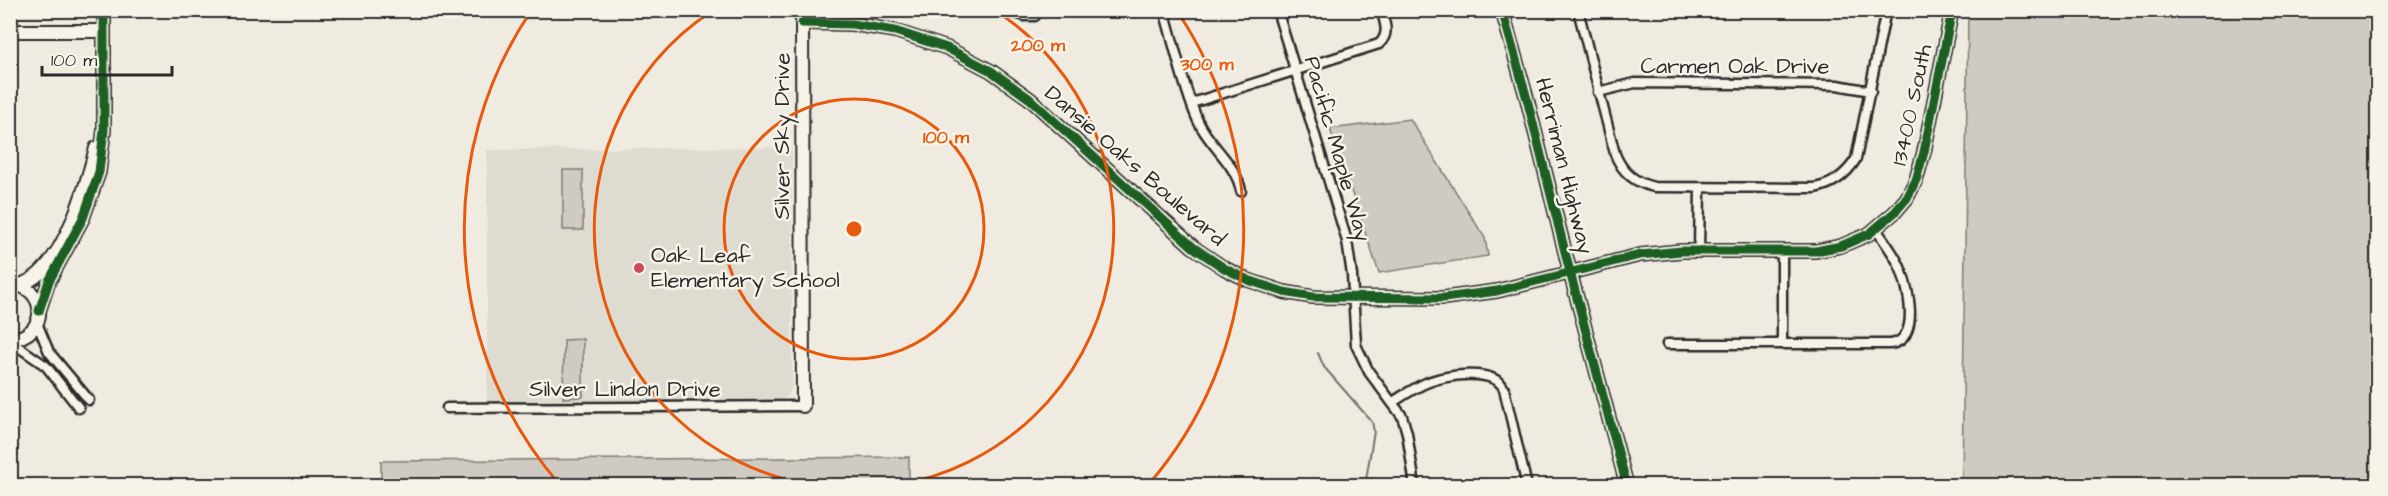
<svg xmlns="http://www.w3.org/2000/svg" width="2388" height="496" font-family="'Architects Daughter',sans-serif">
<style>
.built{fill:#dedbd1}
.green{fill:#cfcbc2;stroke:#7d7b76;stroke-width:1.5}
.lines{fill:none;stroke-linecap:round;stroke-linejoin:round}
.stream{stroke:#74726e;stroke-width:2}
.street-casing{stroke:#2b2b2b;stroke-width:13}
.secondary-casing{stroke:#2b2b2b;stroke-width:16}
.street{stroke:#f7f3e8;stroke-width:8}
.secondary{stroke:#f7f3e8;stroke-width:12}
.cycleway-casing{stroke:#f7f3e8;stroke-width:13}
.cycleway{stroke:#1b5e20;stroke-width:9}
.ring{fill:none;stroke:#e8590c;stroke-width:3}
.poi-dot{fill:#d1495b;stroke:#f7f3e8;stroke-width:2}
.labels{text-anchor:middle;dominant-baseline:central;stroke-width:5;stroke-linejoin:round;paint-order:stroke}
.street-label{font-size:22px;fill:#2b2b2b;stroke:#f7f3e8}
.poi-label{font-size:22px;fill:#2b2b2b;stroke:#f7f3e8;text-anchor:start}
.centre{fill:#e8590c;stroke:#f7f3e8;stroke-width:3}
.ring-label{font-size:18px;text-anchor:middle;font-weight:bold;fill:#e8590c;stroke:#f7f3e8;stroke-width:5;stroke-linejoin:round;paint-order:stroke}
</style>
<rect width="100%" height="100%" fill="#efebe0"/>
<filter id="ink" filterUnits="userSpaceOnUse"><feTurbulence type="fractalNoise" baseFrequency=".0167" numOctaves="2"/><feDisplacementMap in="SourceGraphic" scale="12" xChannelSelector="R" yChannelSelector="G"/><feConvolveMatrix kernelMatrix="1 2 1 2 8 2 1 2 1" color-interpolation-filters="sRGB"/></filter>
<g filter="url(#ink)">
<!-- built -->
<polygon class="built" points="792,147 792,387 788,396 779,400 487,402 487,150"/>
<!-- green -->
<g class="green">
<polygon points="1968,11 2377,11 2377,485 1962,485"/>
<polygon points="1410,119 1485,238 1488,256 1379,273 1330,129"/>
<rect x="563" y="170" width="20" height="60"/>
<polygon points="583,339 583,397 563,398 564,340"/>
<polygon points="909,457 909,485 381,485 381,461"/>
</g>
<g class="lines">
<!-- stream -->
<polyline class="stream" points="1318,353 1324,367 1372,422 1374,431 1365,486"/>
<!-- street casing -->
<g class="street-casing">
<g id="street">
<polyline points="1008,10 1024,16 1035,16"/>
<path d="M1164,10C1175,47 1183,87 1198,121C1210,147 1236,163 1241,191"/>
<polyline points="1277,10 1347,241 1352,275 1356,345 1369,372 1402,416 1407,433 1415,486"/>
<path d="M1578,10L1615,154C1622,172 1635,183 1654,187L1814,188C1833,185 1846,175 1856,159L1886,10"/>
<polyline points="1598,92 1635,83 1837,85 1871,91"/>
<path d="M1192,103L1379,44C1390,34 1385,23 1381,10"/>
<polyline points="1699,251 1700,188"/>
<polyline points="1782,251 1782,344"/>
<polyline points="37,323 49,352 89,400"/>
<polyline points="10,341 46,366 79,408"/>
<path d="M1667,344H1890C1922,341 1908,284 1899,265C1893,252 1884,241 1876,229"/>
<path d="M1393,402C1404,395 1414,388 1426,383C1444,375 1495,367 1504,389L1527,486"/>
<polyline points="447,408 803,406"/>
</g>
</g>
<!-- secondary casing -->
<g class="secondary-casing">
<g id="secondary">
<polyline points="802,10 803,406"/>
<polyline points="1502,10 1527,99 1570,272 1627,486"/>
<polyline points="802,23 852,24 895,31 947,48 991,71 1030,99 1193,247 1224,268 1248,280 1284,292 1313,297 1444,298 1497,291 1640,255 1681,251 1816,251 1841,246 1869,234 1895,212 1907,198 1916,180 1924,152 1952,10"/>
<polyline points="10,31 103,31"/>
<path d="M10,284C49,286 49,337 10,339"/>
<path d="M19,285C62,274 86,187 96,148"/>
<polyline points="39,311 49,281 83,218 99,172 104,130 104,10"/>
</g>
</g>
<!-- street -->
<use href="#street" class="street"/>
<!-- secondary -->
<use href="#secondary" class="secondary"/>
<!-- cycleway casing -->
<g class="cycleway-casing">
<g id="cycleway">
<polyline points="1502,10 1527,99 1570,272 1627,486"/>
<polyline points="802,23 852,24 895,31 947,48 991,71 1030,99 1193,247 1224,268 1248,280 1284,292 1313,297 1444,298 1497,291 1640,255 1681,251 1816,251 1841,246 1869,234 1895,212 1907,198 1916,180 1924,152 1952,10"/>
<polyline points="39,311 49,281 83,218 99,172 104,130 104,10"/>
</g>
</g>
<!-- cycleway -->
<use href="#cycleway" class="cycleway"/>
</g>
</g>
<!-- distance rings -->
<g class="ring">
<circle cx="854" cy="229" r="130"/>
<path d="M811 485A260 260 0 0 1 712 11M996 11A260 260 0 0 1 897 485"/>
<path d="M560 485A390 390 0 0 1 531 11M1177 11A390 390 0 0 1 1148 485"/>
</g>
<!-- markers -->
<circle class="poi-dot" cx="639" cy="268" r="6"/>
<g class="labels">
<!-- street labels -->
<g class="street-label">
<text x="1735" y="66">Carmen Oak Drive</text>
<text transform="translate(1912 105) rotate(-78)">13400 South</text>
<text transform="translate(782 136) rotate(-90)">Silver Sky Drive</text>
<text transform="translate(1337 149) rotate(74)">Pacific Maple Way</text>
<text transform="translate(1135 166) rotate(41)">Dansie Oaks Boulevard</text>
<text transform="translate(1564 166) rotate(76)">Herriman Highway</text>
<text x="625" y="389">Silver Lindon Drive</text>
</g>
<!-- poi labels -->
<g class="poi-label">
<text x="651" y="255">Oak Leaf<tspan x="651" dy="25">Elementary School</tspan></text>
</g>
</g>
<circle cx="854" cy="229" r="9" class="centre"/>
<g class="ring-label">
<text x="1038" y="51">200 m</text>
<text x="1207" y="70">300 m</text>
<text x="946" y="143">100 m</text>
</g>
<!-- margin -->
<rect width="2388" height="496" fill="none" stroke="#f7f3e8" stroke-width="36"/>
<rect x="18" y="18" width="2352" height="460" fill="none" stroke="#2b2b2b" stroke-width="2" filter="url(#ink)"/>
<!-- scale -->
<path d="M42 66v9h130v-9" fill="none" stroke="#2b2b2b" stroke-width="3"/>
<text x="51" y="66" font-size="18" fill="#2b2b2b" stroke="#f7f3e8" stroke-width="4.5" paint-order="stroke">100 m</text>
</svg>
